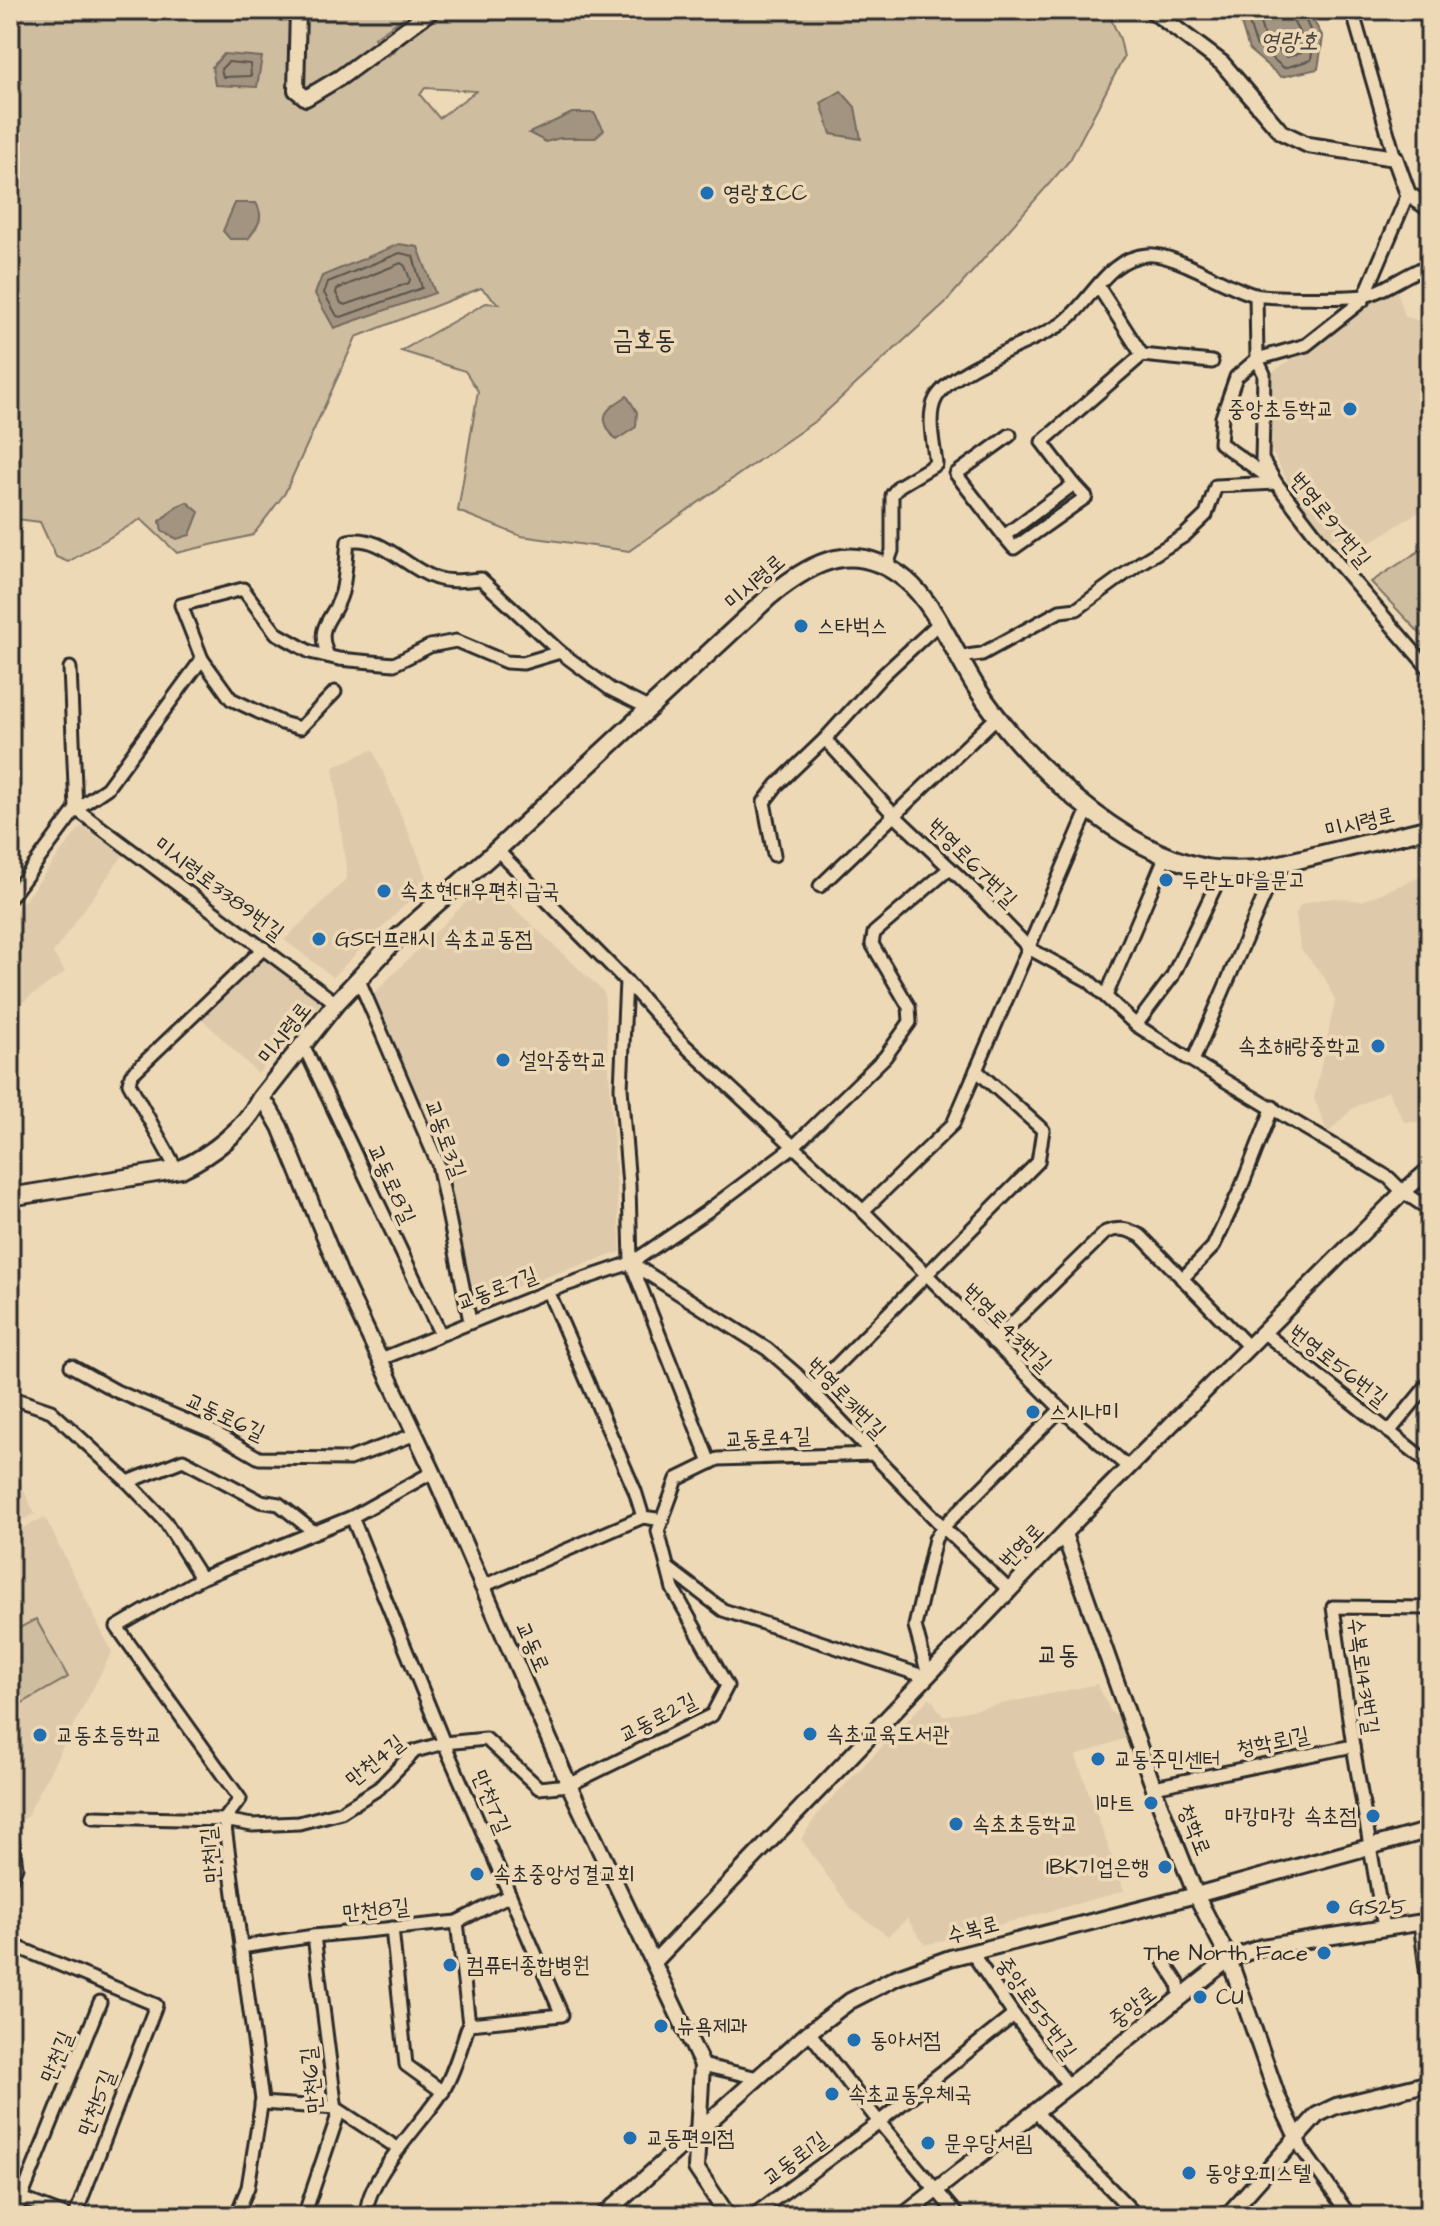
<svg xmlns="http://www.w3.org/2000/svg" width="1440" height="2226" font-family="'Architects Daughter','Poor Story',sans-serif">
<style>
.built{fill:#decaab}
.green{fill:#cfbda0;stroke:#7d7466;stroke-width:2;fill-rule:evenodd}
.water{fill:#a29480;stroke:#726a5e;stroke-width:2}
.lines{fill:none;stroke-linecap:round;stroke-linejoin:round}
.shore{stroke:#5b554d;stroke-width:2}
.minor-casing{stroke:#2b2b2b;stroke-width:17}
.tertiary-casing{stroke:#2b2b2b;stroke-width:20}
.secondary-casing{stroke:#2b2b2b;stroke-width:22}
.minor{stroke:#eed9b7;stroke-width:11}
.tertiary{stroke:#eed9b7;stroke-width:14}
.secondary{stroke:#eed9b7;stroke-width:16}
.poi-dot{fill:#1f6fb2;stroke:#eed9b7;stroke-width:3}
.labels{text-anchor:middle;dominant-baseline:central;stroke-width:7;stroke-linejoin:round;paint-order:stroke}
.poi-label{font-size:22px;fill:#2b2b2b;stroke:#eed9b7;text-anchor:start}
.street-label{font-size:22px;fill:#2b2b2b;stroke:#eed9b7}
.water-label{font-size:24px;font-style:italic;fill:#494540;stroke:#eed9b7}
.quarter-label{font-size:26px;fill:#2b2b2b;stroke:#eed9b7}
</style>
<rect width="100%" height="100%" fill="#eed9b7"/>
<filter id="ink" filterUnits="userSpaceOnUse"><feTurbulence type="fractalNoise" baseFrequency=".0125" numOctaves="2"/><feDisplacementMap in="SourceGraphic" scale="16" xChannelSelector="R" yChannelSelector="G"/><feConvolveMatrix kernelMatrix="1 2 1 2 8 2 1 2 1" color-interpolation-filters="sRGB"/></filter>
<g filter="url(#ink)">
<!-- built -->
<g class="built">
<polygon points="1396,287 1405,316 1423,322 1430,317 1430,505 1363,547 1348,543 1343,537 1328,539 1308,519 1268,445 1271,373"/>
<polygon points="373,749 429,881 333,977 284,940 347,878 333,767"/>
<polygon points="81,826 124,854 53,953 65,972 10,1011 10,919"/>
<polygon points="1427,874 1430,875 1430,1123 1404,1122 1388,1091 1352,1109 1328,1133 1314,1098 1335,1001 1325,978 1300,948 1296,914 1300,905 1315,900 1337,898 1362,901"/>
<polygon points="486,882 604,992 621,1252 473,1301 439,1155 371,996"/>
<polygon points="266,954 325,998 258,1074 201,1018"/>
<polygon points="10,1460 35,1514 10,1526"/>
<polygon points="45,1517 112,1652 26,1818 10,1823 10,1534"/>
<polygon points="1097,1684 1111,1712 1124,1720 1129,1737 1076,1756 1124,1891 925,1945 907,1919 888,1936 851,1909 801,1839 821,1809 930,1697 943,1716"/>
</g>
<!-- green -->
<g class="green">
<path d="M10,10H402L404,17L374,38L388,56L424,24L422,10H1107L1120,39L1124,57L1070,160L945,303L818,419L629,551L521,536L458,511L478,391L465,371L401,351L486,303L499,304L481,288L356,337L285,493L253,535L177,553L141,519L68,562L56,557L40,522L17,519L10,522ZM425,88L476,91L439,118L420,95Z"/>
<polygon points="1430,544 1430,644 1371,582"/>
<polygon points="36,1619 68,1677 10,1710 10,1633"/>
</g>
<!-- water -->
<g class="water">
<polygon points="1237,10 1307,10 1323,37 1318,69 1281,77 1249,50"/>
<polygon points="224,54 262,57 257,87 215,85 212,67"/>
<polygon points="841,91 855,107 861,139 831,134 821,103"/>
<polygon points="572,113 594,113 604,130 595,138 560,138 546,142 529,133"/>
<path d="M235,203H256C265,218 258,226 248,239H230L223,231Z"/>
<polygon points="399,244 418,247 435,293 334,328 315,294 322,276"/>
<path d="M627,396L637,412L636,427L616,440C596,416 604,411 627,396Z"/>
<polygon points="187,502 199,512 190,535 177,539 162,531 160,521 177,506"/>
</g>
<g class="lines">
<!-- shore -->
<g class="shore">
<polyline points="1245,10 1256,45 1284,68 1311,60 1314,39 1301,10"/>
<polyline points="1256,10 1265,39 1287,57 1301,53 1304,42 1292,19 1291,10"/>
<polygon points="228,62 250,64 251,76 223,77 221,69"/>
<polygon points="400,253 413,256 422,288 341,317 337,316 324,293 328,282"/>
<polygon points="401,263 405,266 410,279 409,283 345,305 341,303 336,293 337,289"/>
</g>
<!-- minor casing -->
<g class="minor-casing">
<g id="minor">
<polyline points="1352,10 1395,158"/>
<polyline points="1408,194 1363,300 1306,345 1257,359 1236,377 1222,417 1220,443 1276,483 1336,561 1430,670"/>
<polyline points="1098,286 1142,355"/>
<polyline points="1010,435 956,474 1004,536 1074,484 1042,442 1142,355 1212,362"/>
<polyline points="1004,536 1014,548 1086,497 1074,484"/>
<path d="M886,568L892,551V495L899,486L936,464C934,445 926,416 936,398C952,369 1029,344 1060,325C1091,304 1105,258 1147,255C1174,252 1227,288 1255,295C1266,298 1352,298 1364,296C1383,292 1409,272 1430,265"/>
<path d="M328,656C314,623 334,621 342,592C346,576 346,558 348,541C380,533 408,570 436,578C451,583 466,580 481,579L560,652"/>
<polyline points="958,657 982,654 1060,611 1077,609 1140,563 1184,536 1206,515 1216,486 1276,483 1262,459 1264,374 1257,359 1256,295"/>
<polyline points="202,659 181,605 243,589 276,633 310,652 339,659 394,664 430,646 456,641 506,662 523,663 560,652 610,689 648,708"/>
<polyline points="70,668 76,809"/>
<polyline points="825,739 893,814 973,890 1030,949 1089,981 1136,1025 1187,1058 1389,1178 1403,1192 1430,1210"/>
<polyline points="76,809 336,1003"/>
<polyline points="497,850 626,981 679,1040 860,1208 1061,1409 1128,1467"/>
<polyline points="774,855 764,802 777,785 825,739 883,675 938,624"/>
<polyline points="820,886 997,717"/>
<polyline points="10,898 76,809 107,788 202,659 231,699 282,723 300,728 335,692"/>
<polyline points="358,978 438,1164 470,1321"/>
<polyline points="626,981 621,1088 629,1185 631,1263 710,1463"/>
<polyline points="1106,996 1166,855"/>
<polyline points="1136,1025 1172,977 1216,885"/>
<polyline points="307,1053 440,1333"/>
<polyline points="1193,1061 1271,880"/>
<polyline points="172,1161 129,1083 131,1075 264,948"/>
<polyline points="863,1211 953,1124 1089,807"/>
<polyline points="631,1263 767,1349 796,1374 943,1527 1009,1590"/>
<polyline points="1182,1279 1213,1247 1241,1188 1273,1107"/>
<polyline points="548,1291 635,1491 643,1517 663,1520"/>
<polyline points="1263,1332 1430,1464"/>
<path d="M993,1342L1106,1232C1120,1227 1128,1229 1141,1236L1248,1346"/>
<polyline points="381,1359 548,1291 631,1263 706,1212 794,1146 885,1057 910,1022 909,1007 872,944 874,933 950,868"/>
<polyline points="71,1366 116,1391 214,1432 259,1458 349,1459 416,1434"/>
<polyline points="812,1390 1038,1162 1043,1130 976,1070"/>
<polyline points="10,1397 51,1411 128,1482 165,1521 201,1578"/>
<polyline points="1389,1432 1430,1382"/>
<polyline points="128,1482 183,1460 260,1501 279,1504 314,1532"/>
<path d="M352,1517L444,1743L562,2015L469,2024C461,2046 454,2074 441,2094C423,2122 362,2183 367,2216"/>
<polyline points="668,1568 723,1610 926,1677"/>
<polyline points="481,1587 643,1517"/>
<polyline points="928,1675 915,1626 935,1539 943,1527 1061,1409"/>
<polyline points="1154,1787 1353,1746"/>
<polyline points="93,1817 224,1820 252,1825 299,1823 341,1812 379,1788 415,1751 444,1743 486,1739 539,1788 569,1785 712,1715 727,1686 673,1589 658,1531 677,1479 718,1459 873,1454"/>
<polyline points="10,1881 16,1867 13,1844"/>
<polyline points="457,1922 469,2024"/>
<polyline points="1420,1923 1430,1999"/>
<polyline points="392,1928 406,2065 443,2092"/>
<polyline points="1384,1928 1353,1746 1333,1607 1430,1608"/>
<polyline points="10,1944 156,2005 75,2216"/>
<polyline points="241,1947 314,1936 457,1922 510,1895"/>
<polyline points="972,1953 1014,2015 1069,2086"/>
<polyline points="1159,1954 1178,1983 1180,1998"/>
<polyline points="809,2032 879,2122 958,2216"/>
<polyline points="702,2065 758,2078"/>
<polyline points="261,2103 336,2108 399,2149"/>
<polyline points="1036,2112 1137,2216"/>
<polyline points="1297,2137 1302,2149 1350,2216"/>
<polyline points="10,2194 67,2216"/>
<polyline points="14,2216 100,2002"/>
<polyline points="236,2216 248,2187 262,2100 224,1820 240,1799 117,1627 201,1578 352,1517 433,1472"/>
<polyline points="304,2216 337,2118 314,1936"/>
<polyline points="752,2216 879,2122 1014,2015"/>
</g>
</g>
<!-- tertiary casing -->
<g class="tertiary-casing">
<g id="tertiary">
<polyline points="298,10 296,90 306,98 341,77 432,10"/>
<polyline points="1151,10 1222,63 1281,132 1308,145 1395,158 1408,194 1430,209"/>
<polyline points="260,1099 268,1106 280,1127 340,1274 433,1472 569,1785 702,2065 696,2168 728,2216"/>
<polyline points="1064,1534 1157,1797 1196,1895 1229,1959 1278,2098 1297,2137"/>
<polyline points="654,1962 1091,1505 1403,1192 1430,1169"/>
<polyline points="603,2216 809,2032 850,2001 897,1977 950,1958 1196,1895 1430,1830"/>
<polyline points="903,2216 1229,1959 1262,1947 1430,1921"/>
<polyline points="1227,2216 1317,2115 1336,2106 1430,2083"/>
</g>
</g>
<!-- secondary casing -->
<g class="secondary-casing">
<path id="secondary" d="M10,1197L181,1169C211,1155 245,1129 260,1099L336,1003L394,941L497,850L770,596C814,560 855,539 906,580C935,604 955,654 976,687C1023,760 1118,851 1206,868C1224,871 1241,870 1260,869L1430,828"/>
</g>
<!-- minor -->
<use href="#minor" class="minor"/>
<!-- tertiary -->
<use href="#tertiary" class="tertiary"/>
<!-- secondary -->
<use href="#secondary" class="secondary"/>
</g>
</g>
<!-- markers -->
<g class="poi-dot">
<circle cx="707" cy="193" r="8"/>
<circle cx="1350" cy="409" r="8"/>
<circle cx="801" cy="626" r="8"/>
<circle cx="1166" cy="880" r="8"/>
<circle cx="384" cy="891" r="8"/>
<circle cx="319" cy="939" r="8"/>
<circle cx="1378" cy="1046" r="8"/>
<circle cx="503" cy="1060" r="8"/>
<circle cx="1033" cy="1412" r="8"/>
<circle cx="810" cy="1734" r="8"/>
<circle cx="40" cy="1735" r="8"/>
<circle cx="1098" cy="1759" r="8"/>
<circle cx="1151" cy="1803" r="8"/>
<circle cx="1373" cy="1816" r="8"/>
<circle cx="956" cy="1824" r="8"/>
<circle cx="1165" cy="1867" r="8"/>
<circle cx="477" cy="1874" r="8"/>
<circle cx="1333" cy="1907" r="8"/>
<circle cx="1324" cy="1953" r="8"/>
<circle cx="450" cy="1965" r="8"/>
<circle cx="1200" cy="1997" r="8"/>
<circle cx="661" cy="2026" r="8"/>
<circle cx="854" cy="2040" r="8"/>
<circle cx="832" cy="2094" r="8"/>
<circle cx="630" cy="2138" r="8"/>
<circle cx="928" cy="2143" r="8"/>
<circle cx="1189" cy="2173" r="8"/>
</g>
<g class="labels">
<!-- poi labels -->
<g class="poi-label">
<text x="723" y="193">영랑호CC</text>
<text x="1334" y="409" text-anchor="end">중앙초등학교</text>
<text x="817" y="626">스타벅스</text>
<text x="1182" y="880">두란노마을문고</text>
<text x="400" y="891">속초현대우편취급국</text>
<text x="335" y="939">GS더프래시 속초교동점</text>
<text x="1362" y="1046" text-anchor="end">속초해랑중학교</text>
<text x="519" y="1060">설악중학교</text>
<text x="1049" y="1412">스시나미</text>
<text x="826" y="1734">속초교육도서관</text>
<text x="56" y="1735">교동초등학교</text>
<text x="1114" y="1759">교동주민센터</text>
<text x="1135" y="1803" text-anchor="end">l마트</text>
<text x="1357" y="1816" text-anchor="end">마캉마캉 속초점</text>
<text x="972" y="1824">속초초등학교</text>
<text x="1149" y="1867" text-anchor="end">IBK기업은행</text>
<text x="493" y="1874">속초중앙성결교회</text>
<text x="1349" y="1907">GS25</text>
<text x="1308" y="1953" text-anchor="end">The North Face</text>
<text x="466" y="1965">컴퓨터종합병원</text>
<text x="1216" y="1997">CU</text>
<text x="677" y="2026">뉴욕제과</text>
<text x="870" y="2040">동아서점</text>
<text x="848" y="2094">속초교동우체국</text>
<text x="646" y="2138">교동편의점</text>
<text x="944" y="2143">문우당서림</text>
<text x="1205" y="2173">동양오피스텔</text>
</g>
<!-- street labels -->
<g class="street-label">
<text transform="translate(1330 520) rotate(51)">번영로97번길</text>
<text transform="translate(755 582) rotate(-41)">미시령로</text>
<text transform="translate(1360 823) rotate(-14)">미시령로</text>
<text transform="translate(972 863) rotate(45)">번영로67번길</text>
<text transform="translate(219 889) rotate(37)">미시령로3389번길</text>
<text transform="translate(285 1033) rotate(-52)">미시령로</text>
<text transform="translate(445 1139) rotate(70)">교동로3길</text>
<text transform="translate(391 1184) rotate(65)">교동로8길</text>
<text transform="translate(497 1289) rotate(-21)">교동로7길</text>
<text transform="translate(1007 1328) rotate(45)">번영로43번길</text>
<text transform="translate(1338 1366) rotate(38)">번영로56번길</text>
<text transform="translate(846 1398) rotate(46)">번영로31번길</text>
<text transform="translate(225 1417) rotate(25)">교동로6길</text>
<text transform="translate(768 1438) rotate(-3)">교동로4길</text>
<text transform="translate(1022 1546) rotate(-46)">번영로</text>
<text transform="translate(532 1647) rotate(66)">교동로</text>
<text transform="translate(1363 1676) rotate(82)">수복로143번길</text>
<text transform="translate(658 1718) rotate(-27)">교동로2길</text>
<text transform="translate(1273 1742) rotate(-12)">청학로1길</text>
<text transform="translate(375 1761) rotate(-39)">만천4길</text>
<text transform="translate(491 1802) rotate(67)">만천7길</text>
<text transform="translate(1194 1830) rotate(68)">청학로</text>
<text transform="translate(211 1855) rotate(-95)">만천1길</text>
<text transform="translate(376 1910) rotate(-6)">만천8길</text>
<text transform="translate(973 1930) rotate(-15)">수복로</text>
<text transform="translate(1133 2007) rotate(-38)">중앙로</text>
<text transform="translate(1036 2008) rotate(54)">중앙로55번길</text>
<text transform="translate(57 2057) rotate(-68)">만천길</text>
<text transform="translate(312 2080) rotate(-96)">만천6길</text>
<text transform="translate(97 2103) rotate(-69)">만천5길</text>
<text transform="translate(795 2159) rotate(-37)">교동로1길</text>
</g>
<!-- water labels -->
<g class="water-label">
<text x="1289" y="42">영랑호</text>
</g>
<!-- quarter labels -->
<g class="quarter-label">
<text x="644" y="340">금호동</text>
<text x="1058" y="1655">교동</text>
</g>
</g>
<!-- margin -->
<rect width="1440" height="2226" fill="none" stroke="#eed9b7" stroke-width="40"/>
<rect x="20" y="20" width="1400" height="2186" fill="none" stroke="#2b2b2b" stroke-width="3" filter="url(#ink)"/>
</svg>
